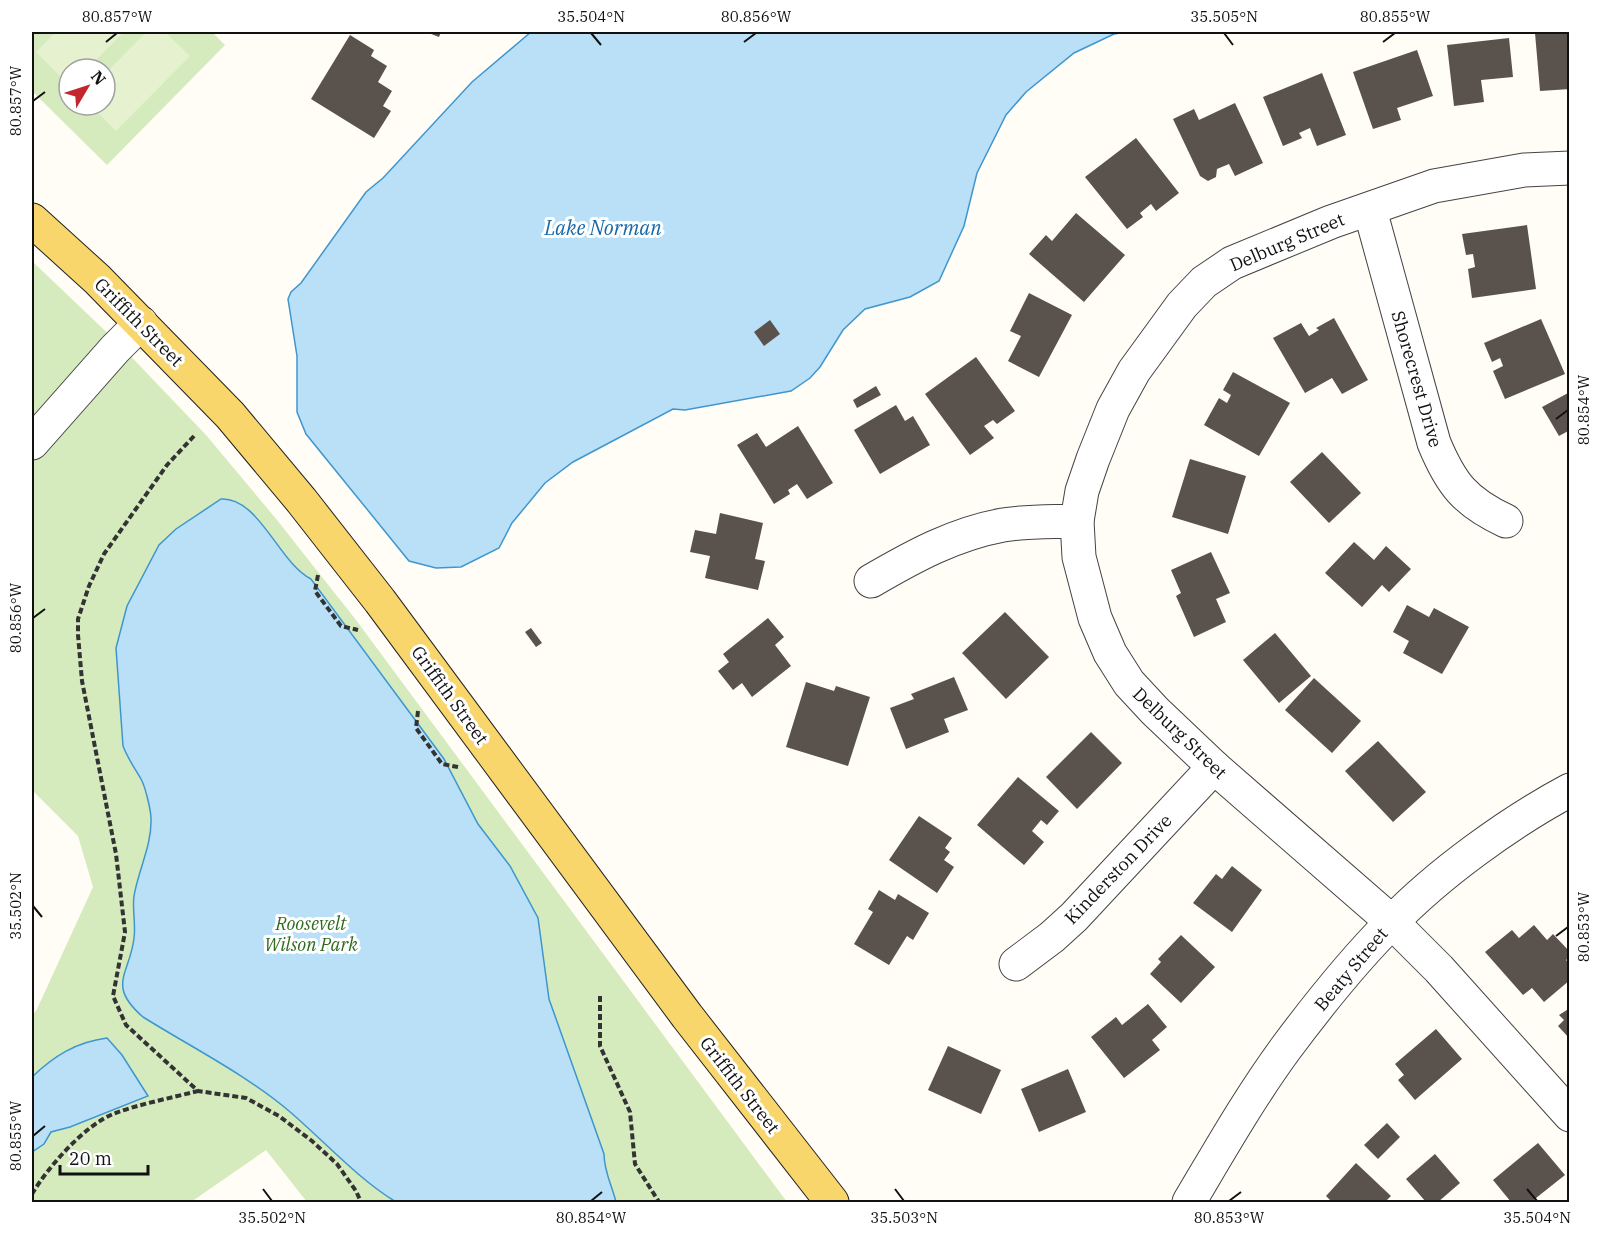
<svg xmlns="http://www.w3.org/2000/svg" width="1601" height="1234" font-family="'IBM Plex Serif',serif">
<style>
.green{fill:#d5ebbd;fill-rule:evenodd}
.pitch{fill:#e6f2cf}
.water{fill:#b9e0f7;stroke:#3f96cf;stroke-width:1.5}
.building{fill:#5a524d}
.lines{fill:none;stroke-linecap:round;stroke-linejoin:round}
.minor-casing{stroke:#444;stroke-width:35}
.major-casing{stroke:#222;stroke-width:35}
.path{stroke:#333;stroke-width:4;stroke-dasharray:6 3;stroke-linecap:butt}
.minor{stroke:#fff;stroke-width:33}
.major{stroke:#f9d66b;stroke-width:33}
.ticks{fill:none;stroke:#111;stroke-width:2}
.labels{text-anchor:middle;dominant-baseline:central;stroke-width:6;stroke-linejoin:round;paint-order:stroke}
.street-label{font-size:18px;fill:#111;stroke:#fff}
.park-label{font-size:18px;font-style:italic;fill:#2f6b1f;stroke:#fff}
.water-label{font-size:20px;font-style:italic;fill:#1768a6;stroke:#fff}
.neatline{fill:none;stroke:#111;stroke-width:2}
.ticks-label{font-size:15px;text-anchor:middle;fill:#111}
</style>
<rect width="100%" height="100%" fill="#fffdf5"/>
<!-- green -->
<g class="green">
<path d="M32,32H212L225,45L107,165L32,91ZM69,69H105V105H69Z"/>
<polygon points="32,261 120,345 206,435 277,520 356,620 787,1202 307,1202 266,1150 191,1202 32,1202 32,1016 37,1009 93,887 78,836 32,790"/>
</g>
<!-- pitch -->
<g class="pitch">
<polygon points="56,32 124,32 87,69 69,69 69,85 36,52"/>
<polygon points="146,32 165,32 190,56 116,131 90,105 105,105 105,74"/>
</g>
<!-- water -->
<g class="water">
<polygon points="531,32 1127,32 1114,34 1074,53 1026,92 1006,115 977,173 964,226 939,281 910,297 865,309 843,330 820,367 810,378 791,391 685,410 673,409 573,462 545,483 512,523 499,548 461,567 436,568 409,561 306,434 297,412 297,356 288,299 291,292 301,283 366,192 383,178 472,82"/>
<path d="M221,499C259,497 279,563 311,579L444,759L478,824L510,866L538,918L549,999L604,1154C604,1172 612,1185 616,1202H396C358,1179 323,1140 289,1111C245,1074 191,1047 143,1017C106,985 130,974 134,938C136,924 132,909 134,896C138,871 152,845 151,819C151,810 145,786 141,779C134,767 128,759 123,746L116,648L127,606L159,545L176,529Z"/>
<path d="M107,1038L122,1055L148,1096L70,1127L51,1132L44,1144L32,1152V1077C54,1056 76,1042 107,1038Z"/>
</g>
<!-- building -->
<g class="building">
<polygon points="426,32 441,32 439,37"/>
<polygon points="1554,32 1570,32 1570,89 1540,91 1535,33"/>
<polygon points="350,35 374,50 371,56 387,66 378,82 392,91 383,106 391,111 374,138 311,99"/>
<polygon points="1509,38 1513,77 1481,80 1484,102 1454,106 1447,45"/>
<polygon points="1417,50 1433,96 1397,108 1401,120 1373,129 1353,72"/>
<polygon points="1322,73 1346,135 1317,146 1310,128 1299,133 1302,138 1283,146 1263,97"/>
<polygon points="1235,103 1263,163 1235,176 1229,164 1217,169 1216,177 1208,181 1200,176 1173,119 1194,109 1199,120"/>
<polygon points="1136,138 1179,193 1156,211 1151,204 1140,213 1143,217 1127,229 1085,177"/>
<polygon points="1076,213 1125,255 1084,302 1029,254 1046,235 1052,241"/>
<polygon points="1527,225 1536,289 1472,298 1468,269 1475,267 1473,254 1466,255 1462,234"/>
<polygon points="1029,293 1072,315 1039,377 1008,361 1021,336 1010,331"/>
<polygon points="1334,318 1368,380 1342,394 1332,378 1305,393 1273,338 1301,323 1309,336 1319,330 1316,328"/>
<polygon points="1541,319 1565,374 1505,399 1493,371 1503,366 1500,358 1492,362 1484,343"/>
<polygon points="770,320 780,334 764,346 754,332"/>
<polygon points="976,357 1015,411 997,424 993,420 984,426 994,438 970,455 925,394"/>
<polygon points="1233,372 1290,403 1259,456 1204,425 1219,398 1227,403 1231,395 1223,390"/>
<polygon points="876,386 881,395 857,408 853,400"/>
<polygon points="1570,392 1570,430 1559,436 1542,407"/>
<polygon points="896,405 905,421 913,416 930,445 880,474 854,430"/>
<polygon points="798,426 833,483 807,499 797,484 788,490 790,494 774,504 737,445 757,433 766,447"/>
<polygon points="1322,452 1361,493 1329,523 1290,482"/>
<polygon points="1190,459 1246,476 1228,534 1172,517"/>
<polygon points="720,513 763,523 755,559 765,561 758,590 705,578 710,556 690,552 695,530 716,534"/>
<polygon points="1354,542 1374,560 1386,546 1411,569 1389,592 1382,585 1362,607 1325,573"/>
<polygon points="1211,552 1230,593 1216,599 1226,622 1194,637 1176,596 1181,593 1171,570"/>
<polygon points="1407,605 1429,617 1434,608 1469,627 1442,674 1403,653 1409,641 1393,632"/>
<polygon points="1005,612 1049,657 1006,699 962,653"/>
<polygon points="768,618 784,637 775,645 791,666 752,697 742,683 733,690 718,671 729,662 723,654"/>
<polygon points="531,628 542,643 536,647 525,632"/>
<polygon points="1275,633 1311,676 1279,703 1243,660"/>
<polygon points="954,677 968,710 944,719 949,732 906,749 890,708 914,699 911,694"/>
<polygon points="1314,678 1361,721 1332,753 1285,710"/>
<polygon points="806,682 834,691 836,686 870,697 848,766 786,747"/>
<polygon points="1091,732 1122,763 1077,809 1046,777"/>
<polygon points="1378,741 1426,792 1393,822 1345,771"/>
<polygon points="1018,777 1059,811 1047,825 1041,820 1032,831 1044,842 1024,865 977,825"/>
<polygon points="919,816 952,838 945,848 950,852 944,860 954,867 937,893 889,860"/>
<polygon points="1232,866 1262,890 1232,932 1193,903 1216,874 1222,879"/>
<polygon points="879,890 895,900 898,894 929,913 913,940 907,936 889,965 854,944 873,912 868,909"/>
<polygon points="1534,925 1547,940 1553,934 1570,952 1570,957 1566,960 1570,964 1570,980 1544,1002 1532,988 1523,995 1485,952 1512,930 1519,938"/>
<polygon points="1181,935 1215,967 1181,1003 1150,974 1161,962 1158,959"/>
<polygon points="1148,1004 1167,1027 1152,1040 1160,1050 1124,1078 1091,1037 1116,1017 1122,1025"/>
<polygon points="1570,1008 1570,1039 1558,1026 1564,1020 1559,1015"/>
<polygon points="1436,1029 1462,1059 1415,1100 1398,1080 1404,1075 1395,1064"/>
<polygon points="948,1046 1001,1070 981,1114 928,1090"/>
<polygon points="1068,1069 1086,1112 1039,1132 1021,1089"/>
<polygon points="1387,1123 1400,1137 1378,1159 1364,1145"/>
<polygon points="1538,1143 1565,1175 1531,1202 1511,1202 1493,1180"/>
<polygon points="1435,1154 1460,1183 1438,1202 1426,1202 1406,1179"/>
<polygon points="1356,1163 1391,1196 1385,1202 1332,1202 1326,1196"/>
</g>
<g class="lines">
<!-- minor casing -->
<g class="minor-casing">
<g id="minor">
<polyline points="1570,168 1524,170 1434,186 1331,222 1232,263 1204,282 1182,305 1134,371 1113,409 1093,459 1082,491 1077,521 1079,557 1095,618 1110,653 1129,683 1155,711 1214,767 1392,922 1439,969 1570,1115"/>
<path d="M1370,210L1434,443C1451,484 1465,502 1506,521"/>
<polyline points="32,443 115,349 141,323"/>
<path d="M871,581C914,556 954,534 1003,525C1026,521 1053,522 1077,521"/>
<polyline points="1016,964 1052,937 1074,917 1214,767"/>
<path d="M1189,1202C1220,1150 1250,1097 1286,1048C1318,1005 1353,961 1391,923C1438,874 1510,822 1570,790"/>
</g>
</g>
<!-- major casing -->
<g class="major-casing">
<polyline id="major" points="32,220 97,279 230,415 301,500 380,601 687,1016 832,1202"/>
</g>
<!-- path -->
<g class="path">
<polyline points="194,436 167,465 104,554 89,586 78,619 78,635 82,681 116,854 125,932 113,996 126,1025 198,1091 246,1098 279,1116 312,1141 337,1164 356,1191 361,1202"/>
<polyline points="318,575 315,591 341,626 358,630"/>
<polyline points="418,711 416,728 442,764 458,767"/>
<polyline points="600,996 600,1046 630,1112 635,1164 659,1202"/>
<path d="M32,1194C48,1167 84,1126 113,1114C139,1104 171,1098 198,1091"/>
</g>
<!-- minor -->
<use href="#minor" class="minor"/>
<!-- major -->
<use href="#major" class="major"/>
</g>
<!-- ticks -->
<path class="ticks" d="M591,33L601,45M1224,33L1233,45M106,42L117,33M744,42L756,33M1383,42L1395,33M33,101L45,92M1556,419L1568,410M33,618L45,609M33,906L42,917M1556,936L1568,927M33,1136L45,1126M263,1189L272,1201M895,1189L904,1201M1527,1189L1537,1201M591,1201L602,1192M1229,1201L1241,1192"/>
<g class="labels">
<!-- street labels -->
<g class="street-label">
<text transform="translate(1287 242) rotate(-23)">Delburg Street</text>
<text transform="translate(139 322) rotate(45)">Griffith Street</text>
<text transform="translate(1417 379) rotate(74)">Shorecrest Drive</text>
<text transform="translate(450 695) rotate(54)">Griffith Street</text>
<text transform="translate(1180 733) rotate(44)">Delburg Street</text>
<text transform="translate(1118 869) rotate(-46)">Kinderston Drive</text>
<text transform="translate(1351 969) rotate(-50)">Beaty Street</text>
<text transform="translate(740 1085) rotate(52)">Griffith Street</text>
</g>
<!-- park labels -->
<g class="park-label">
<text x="311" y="923">Roosevelt<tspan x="311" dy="21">Wilson Park</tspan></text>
</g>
<!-- water labels -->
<g class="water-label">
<text x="603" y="227">Lake Norman</text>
</g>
</g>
<!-- border -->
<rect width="1601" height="1234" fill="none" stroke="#ffffff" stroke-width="66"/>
<!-- north arrow -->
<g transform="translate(87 87) rotate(51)"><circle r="28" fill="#ffffff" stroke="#a0a0a0" stroke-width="1.5"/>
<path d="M0-4.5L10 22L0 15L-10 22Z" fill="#c4262e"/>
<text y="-9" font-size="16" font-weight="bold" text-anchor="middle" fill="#111111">N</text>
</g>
<!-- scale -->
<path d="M60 1165v9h88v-9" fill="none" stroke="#111111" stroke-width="3"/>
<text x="69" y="1165" font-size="18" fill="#111111" stroke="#ffffff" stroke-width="4.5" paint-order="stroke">20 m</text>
<rect x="33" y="33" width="1535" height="1168" class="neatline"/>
<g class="ticks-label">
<text x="117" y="22">80.857°W</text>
<text x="591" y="22">35.504°N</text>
<text x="756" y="22">80.856°W</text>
<text x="1224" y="22">35.505°N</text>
<text x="1395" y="22">80.855°W</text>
<text transform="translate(16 101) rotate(-90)" y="5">80.857°W</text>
<text transform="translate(1584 410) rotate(-90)" y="5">80.854°W</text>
<text transform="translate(16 618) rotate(-90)" y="5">80.856°W</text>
<text transform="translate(16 906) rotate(-90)" y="5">35.502°N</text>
<text transform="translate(1584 927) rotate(-90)" y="5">80.853°W</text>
<text transform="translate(16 1136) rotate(-90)" y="5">80.855°W</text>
<text x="272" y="1223">35.502°N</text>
<text x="591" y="1223">80.854°W</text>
<text x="904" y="1223">35.503°N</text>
<text x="1229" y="1223">80.853°W</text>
<text x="1537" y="1223">35.504°N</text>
</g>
</svg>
